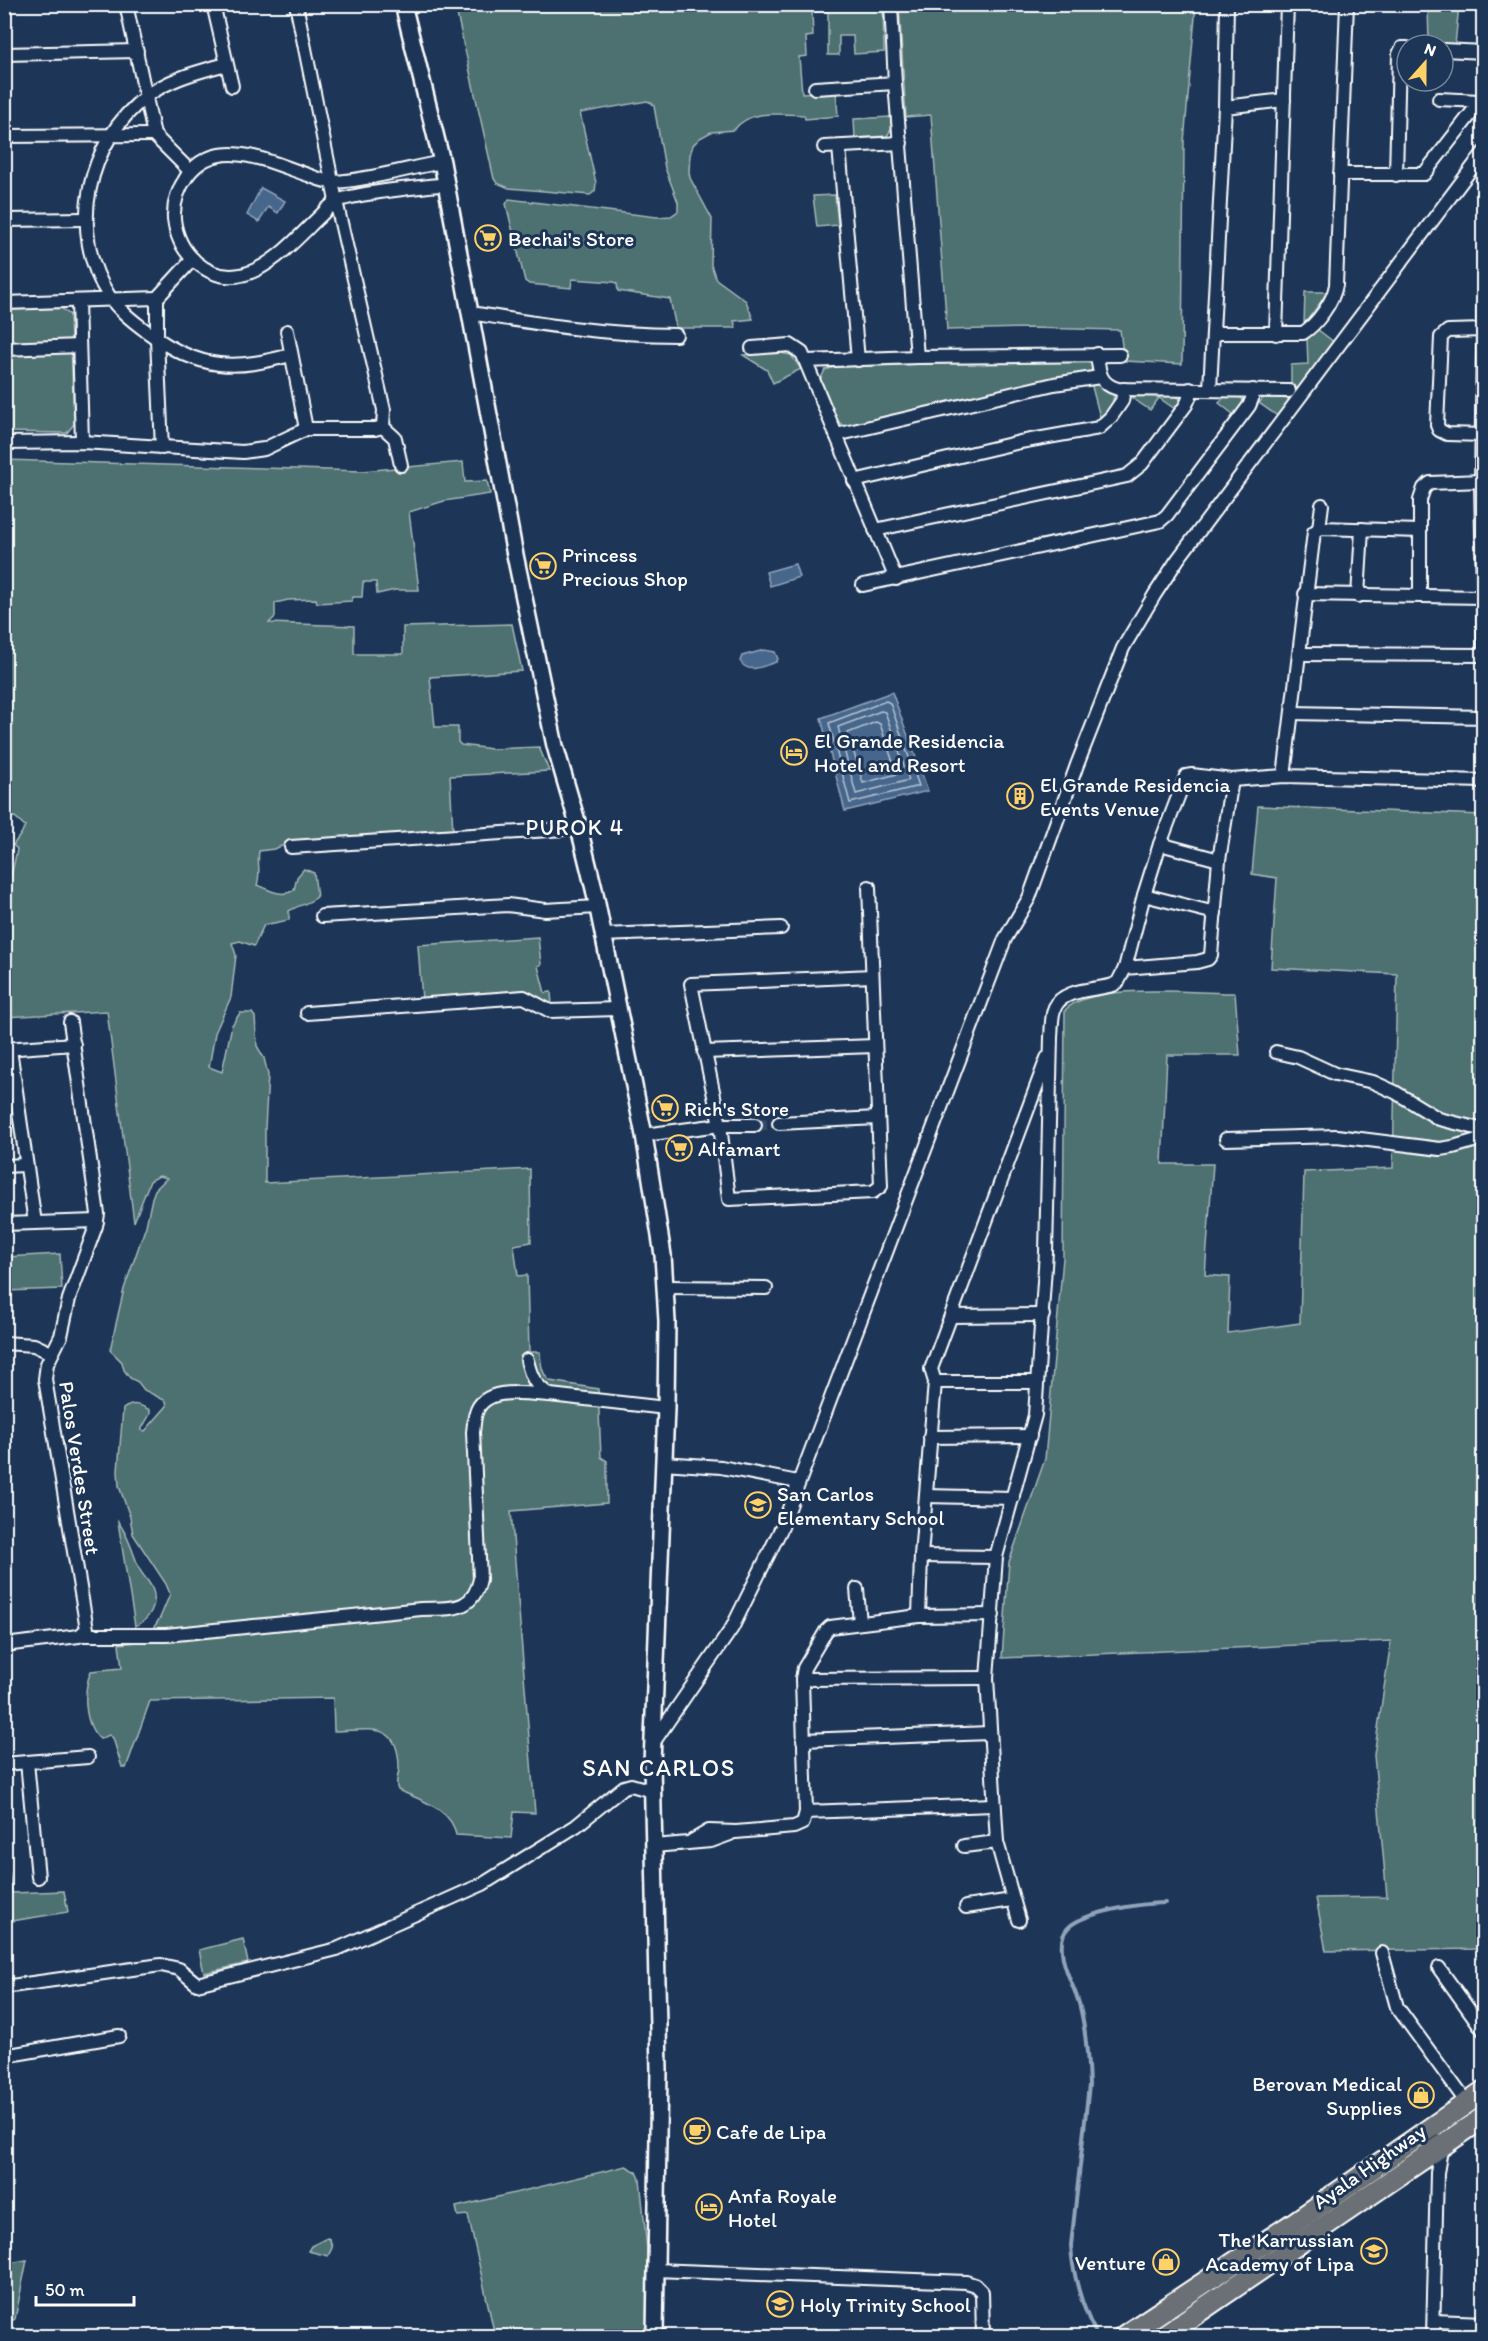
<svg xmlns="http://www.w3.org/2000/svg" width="1488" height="2341" font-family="Itim,sans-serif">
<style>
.green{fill:#4e7071;stroke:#a6b8b8;stroke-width:1.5}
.water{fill:#46668c;stroke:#90a3ba;stroke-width:1.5}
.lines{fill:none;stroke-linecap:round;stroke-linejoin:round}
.shore{stroke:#b5c2d1;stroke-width:1.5}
.stream{stroke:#90a3ba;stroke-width:4}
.minor-tunnel{stroke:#344968;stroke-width:12;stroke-dasharray:12 6;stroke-linecap:butt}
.minor-casing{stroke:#fff;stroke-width:16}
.tertiary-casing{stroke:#fff;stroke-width:20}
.trunk-casing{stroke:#fff;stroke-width:24}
.minor{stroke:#1d3557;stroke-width:12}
.tertiary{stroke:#1d3557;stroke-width:15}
.trunk{stroke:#6a7074;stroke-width:20}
.labels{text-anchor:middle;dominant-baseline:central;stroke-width:6;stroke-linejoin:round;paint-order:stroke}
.poi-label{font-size:21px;fill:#fff;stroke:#1d3557;text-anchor:start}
.street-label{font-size:21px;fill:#fff;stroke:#1d3557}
.neighbourhood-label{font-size:22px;letter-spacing:1.5px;fill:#fff;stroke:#1d3557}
.quarter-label{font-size:24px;letter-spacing:1.5px;fill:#fff;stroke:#1d3557}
</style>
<rect width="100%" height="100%" fill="#1d3557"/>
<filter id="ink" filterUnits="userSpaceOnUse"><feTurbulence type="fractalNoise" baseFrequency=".0167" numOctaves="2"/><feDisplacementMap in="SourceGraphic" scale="12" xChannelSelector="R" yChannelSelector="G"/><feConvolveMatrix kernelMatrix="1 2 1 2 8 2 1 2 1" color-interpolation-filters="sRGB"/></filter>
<g filter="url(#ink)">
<!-- green -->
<g class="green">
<path d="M804,4L805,8L818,6V4L883,5L884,52L854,54L853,36H839V55H828V11L812,12L813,36L806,37L807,56L799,57L802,93L836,91L838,116L805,119L804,115C780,114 750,109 734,130L711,132L700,138L693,145L690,155L689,172L690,178L712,219L711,265L716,279L746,301L753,319L734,321L736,328H676L670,299L618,291L617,284L614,282L572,279L571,288L529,284L525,281L506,204L509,199L657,217L671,216L678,211V202L665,168L654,106L652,103L647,101L580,113L596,183L595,191L590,195L509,188L497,183L494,179L455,5Z"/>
<polygon points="899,5 1196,5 1184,142 1182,364 1124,361 1120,330 1029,328 947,330 931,115 906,117"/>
<polygon points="1428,5 1459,5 1455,45 1429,43"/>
<polygon points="891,117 892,128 887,136 855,138 854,119"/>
<polygon points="835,195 838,225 817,227 813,196"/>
<polygon points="1305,292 1328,292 1304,325"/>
<polygon points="61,308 70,315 74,424 67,433 5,432 4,310"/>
<polygon points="1317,329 1335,343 1300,388 1291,387 1291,365 1308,364 1307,339"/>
<polygon points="776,352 791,355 801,369 773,383 767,370 743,355"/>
<polygon points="1079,359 1092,364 1092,371 846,427 837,421 820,380 825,370 835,367"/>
<polygon points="1091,383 1096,383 1114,395 1112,405 1101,421"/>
<polygon points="1137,395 1177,396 1181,401 1175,409 1159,398 1150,410 1132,398"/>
<polygon points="1239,396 1244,401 1234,415 1219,403 1224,397"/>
<polygon points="1264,397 1292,399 1279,417 1259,403"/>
<path d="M5,460L362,471L463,462L465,482L487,481L490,494L444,501L409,512L419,590H395L377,594L376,582H363L362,597H353L352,601L317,603L316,599L288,600L275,603V617L269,623L354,626V654H403V627L512,624L522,671L430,677L435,727H458V742L461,745L492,749L539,747L549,771L450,776L453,832L295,841L274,849L259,851C257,863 261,874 257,885C270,890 281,898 294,890L297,877L304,869L314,873L317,897C308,904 299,905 289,911V920L264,925L254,946L240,941L232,943L236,955L231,997L215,1033L209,1067L222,1072L232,1025L240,1013H252L255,1017L257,1046L264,1058L268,1075L265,1128V1183L530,1169L531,1242L514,1245L518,1276L527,1275L529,1352H540C541,1363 541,1373 550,1381L598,1389L601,1457L607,1461V1503L511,1511L535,1813L514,1812L511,1838L456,1835C452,1809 421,1800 398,1790C394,1782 399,1776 399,1768C399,1719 368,1731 334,1731L333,1698L150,1701L126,1768L122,1767L113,1738L109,1735L100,1739C83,1724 83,1690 91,1671L122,1668L119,1644L137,1642V1637L152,1630L160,1618L170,1594L166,1584L133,1534L130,1517L119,1486L118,1471L123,1409C133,1402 139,1404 150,1410V1414L141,1430L145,1431L167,1406L166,1401L144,1390L138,1382L130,1378L124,1370L122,1362L110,1350L124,1289L146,1226L152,1198L155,1190L167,1178L159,1176L150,1181L134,1222L107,1011L5,1017L4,938L7,930L5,927V890L9,886C11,873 15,862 17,849L13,845L21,834L25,826L15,817L5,818Z"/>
<path d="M1258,806L1483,815V1949L1326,1951L1316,1898L1387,1897L1374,1755L1391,1641L1002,1658L1009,1562L1045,1459L1063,1258L1065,1010C1093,982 1196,993 1235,993L1240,1055H1167L1162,1164H1213L1205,1275L1230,1277L1228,1333L1300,1323L1304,1172L1393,1168L1397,974L1271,968L1277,878L1252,874Z"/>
<polygon points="538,937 541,964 538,966 545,993 551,992 552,1006 544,1004 422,1000 418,945"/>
<polygon points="60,1254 62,1289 5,1291 5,1257"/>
<path d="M118,1522C128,1534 133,1553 139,1568C142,1575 149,1581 152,1588C159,1603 149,1621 135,1626Z"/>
<polygon points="5,1872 9,1872 12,1893 64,1891 68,1912 5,1922"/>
<polygon points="243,1939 248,1963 204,1973 199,1950"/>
<polygon points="626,2166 637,2172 640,2179 647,2249 647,2333 629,2336 495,2336 468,2215 458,2216 456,2207"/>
<polygon points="327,2238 330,2239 332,2248 328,2256 308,2251 311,2246"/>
<polygon points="27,2260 15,2319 7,2323 5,2330 5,2264"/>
</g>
<!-- water -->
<g class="water">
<polygon points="261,188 285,201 278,213 268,207 259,222 247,215"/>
<polygon points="795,564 799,577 770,586 766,572"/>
<path d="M764,650L775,652L778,659L776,662C763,666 748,675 740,661L742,656Z"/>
<polygon points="892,692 928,791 845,811 821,718"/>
</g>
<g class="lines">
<!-- shore -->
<g class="shore">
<polygon points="886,701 890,703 919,786 850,803 829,723"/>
<polygon points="881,711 885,712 909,780 856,794 838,727"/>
<polygon points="876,722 880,724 897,774 863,783 848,733"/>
</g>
<!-- stream -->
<path class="stream" d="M1095,2331C1082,2308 1072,2271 1071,2245L1089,2085C1088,2059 1086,2031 1080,2007C1076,1990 1066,1975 1063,1958C1061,1948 1061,1935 1068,1928C1082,1912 1144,1903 1165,1903"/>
<!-- minor-tunnel -->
<polyline class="minor-tunnel" points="755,1125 779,1123"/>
<!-- minor casing -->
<g class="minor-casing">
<g id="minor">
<polyline points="126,4 154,135 190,171"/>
<polyline points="213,4 232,86"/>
<polyline points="296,4 336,201 384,410 383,427 395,438 401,465"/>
<polyline points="891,4 895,83 917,357"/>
<polyline points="1443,50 1484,52"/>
<polyline points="4,54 137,51"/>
<path d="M226,64C198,72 171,78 147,96C87,141 67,232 109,296C119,311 135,323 149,333C169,348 194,361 219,364C244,367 267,361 291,355"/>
<polyline points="815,88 895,83"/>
<polyline points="1439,99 1480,101"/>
<polyline points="1225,107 1284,100"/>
<polyline points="4,136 154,135"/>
<polyline points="824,147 901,143"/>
<polyline points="839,147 858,360"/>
<path d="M442,162C409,168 368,180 335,182C327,183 316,178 308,175C271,163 217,134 187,176C178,189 173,203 174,219C176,236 182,250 196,262C242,302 287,248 318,218C324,213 331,203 339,200C369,191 414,188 447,184"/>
<polyline points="1340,174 1424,174 1484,97"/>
<polyline points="1396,175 1399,54 1402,48 1407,48"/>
<polyline points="4,220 87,219"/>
<polyline points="1484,283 1481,481 1484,647"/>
<polyline points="78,301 82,442"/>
<polyline points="4,303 157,298"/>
<path d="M471,313C539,324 606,335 676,335"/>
<polyline points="1484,330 1448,331 1441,337 1437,425 1439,430 1447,434 1484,435"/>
<polyline points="287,331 306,429"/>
<path d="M1213,333H1303C1317,324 1333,302 1336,285L1347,4"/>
<polyline points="1276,334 1287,4"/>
<polyline points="752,348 790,345 802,353 896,579"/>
<polyline points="4,349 79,346"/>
<path d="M1097,354C1099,371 1099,384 1118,389L1289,391"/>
<polyline points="806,361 917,357 1120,355"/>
<polyline points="1210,389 1225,107 1227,4"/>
<polyline points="836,435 1054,384 1100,377"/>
<polyline points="4,443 82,442 243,452 264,449 306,429 375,429 383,427"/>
<polyline points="162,448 157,339 157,298 193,259"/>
<polyline points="854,481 1020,442 1099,428 1111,417 1122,401 1124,389"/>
<polyline points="1319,528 1322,505"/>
<polyline points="875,530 1127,476 1142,464 1186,405 1190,396 1190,389"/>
<polyline points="863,585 1160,521 1167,515 1249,406 1252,399 1253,390"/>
<polyline points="1305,594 1483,597"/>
<polyline points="1358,596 1362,529"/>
<polyline points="1420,596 1420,500 1424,488 1430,483 1481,481"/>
<polyline points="1300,654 1484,655"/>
<polyline points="1293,713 1484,717"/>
<polyline points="1284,776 1314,532 1321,528 1420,531"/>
<polyline points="1160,844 1219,860"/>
<polyline points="291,847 579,828"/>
<polyline points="869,887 881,1186 873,1192 729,1199 720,1125 691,984 872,976"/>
<polyline points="1144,895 1215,913"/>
<polyline points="322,916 508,905 545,910 597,907"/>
<polyline points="602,935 781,928"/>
<polyline points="1125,968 1197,962 1208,959 1211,955 1219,860 1232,780"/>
<polyline points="307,1013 524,997 550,1011 618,1009"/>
<polyline points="4,1049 74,1044"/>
<polyline points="10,1049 35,1223"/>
<polyline points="704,1052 875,1046"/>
<polyline points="1276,1052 1298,1057 1335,1074 1373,1082 1395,1092 1439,1119 1484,1130"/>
<polyline points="779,1123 877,1118"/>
<polyline points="644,1135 720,1125 755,1125"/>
<polyline points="1226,1139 1337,1136 1440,1149 1453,1147 1484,1138"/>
<polyline points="4,1166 25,1165"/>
<polyline points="4,1224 97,1221"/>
<polyline points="666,1287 766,1288"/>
<polyline points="951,1316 1043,1315"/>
<polyline points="4,1343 34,1345 51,1353"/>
<path d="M527,1360C531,1377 535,1386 550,1395L666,1408"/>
<polyline points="935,1382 1037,1382"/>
<polyline points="930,1437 1030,1436"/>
<polyline points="663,1463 721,1467 798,1482"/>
<polyline points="926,1496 1013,1498"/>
<polyline points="921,1556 996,1557"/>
<polyline points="857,1589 860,1623"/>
<polyline points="919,1616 921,1556 935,1382 931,1369 1047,1058"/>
<path d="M83,1635H166L421,1609C449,1608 473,1613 480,1579L473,1432C474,1426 474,1418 476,1413C484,1385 529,1394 550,1395"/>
<polyline points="4,1645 79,1636 87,1629 45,1379 47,1364 61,1336 69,1299 96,1226 98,1214 70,1022"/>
<polyline points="802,1679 987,1678"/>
<polyline points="803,1740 990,1733"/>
<polyline points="653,1743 732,1628 782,1527 1005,939 1029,898 1077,765 1123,648 1155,594 1178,559 1484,152"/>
<polyline points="27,1762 88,1757"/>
<polyline points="4,1764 27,1762 38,1877"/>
<polyline points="806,1812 994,1805"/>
<polyline points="692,1841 709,1831 736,1832 794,1827 803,1823 806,1812 802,1679 804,1668 826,1631 830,1627 919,1616 993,1615"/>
<polyline points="654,1846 711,1841 730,1834"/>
<polyline points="964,1846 997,1842"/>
<polyline points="966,1907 1012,1900"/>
<path d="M1019,1920L997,1842L987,1678L996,1557L1035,1415L1046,1252L1051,1037C1052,1027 1051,1016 1055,1007C1063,989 1096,990 1113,985L1118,982L1125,968L1144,895L1160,844L1186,776L1192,775L1232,780L1284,776L1484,781"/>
<polyline points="1382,1953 1397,2007 1467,2103"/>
<polyline points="1439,1968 1484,2031"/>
<polyline points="4,1987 161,1965 179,1969 197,1984 337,1949 483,1884 576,1826 624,1787 631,1785 652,1791"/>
<polyline points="4,2056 119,2036"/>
<polyline points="1429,2129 1441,2149 1437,2173 1433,2336"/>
<polyline points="655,2270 966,2282 975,2285 982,2292 983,2336"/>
<polyline points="1434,2321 1484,2323"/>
</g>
</g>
<!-- tertiary casing -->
<g class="tertiary-casing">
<polyline id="tertiary" points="403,4 442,162 514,550 555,746 579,828 594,889 644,1135 663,1255 667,1321 666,1408 652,1764 659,2070 655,2336"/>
</g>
<!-- trunk casing -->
<g class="trunk-casing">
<g id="trunk">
<polyline points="1124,2336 1291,2225 1484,2091"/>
<polyline points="1163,2336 1484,2117"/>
</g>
</g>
<!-- minor -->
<use href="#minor" class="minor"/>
<!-- tertiary -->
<use href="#tertiary" class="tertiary"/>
<!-- trunk -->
<use href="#trunk" class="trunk"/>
</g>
</g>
<!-- icons -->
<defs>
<g id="supermarket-ring" transform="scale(1.35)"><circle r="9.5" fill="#1d3557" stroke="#ffd166" stroke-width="1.5"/><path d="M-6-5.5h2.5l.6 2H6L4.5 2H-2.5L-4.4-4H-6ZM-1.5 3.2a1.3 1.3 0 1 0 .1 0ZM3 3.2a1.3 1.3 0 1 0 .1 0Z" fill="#ffd166"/></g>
<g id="hotel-ring" transform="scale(1.35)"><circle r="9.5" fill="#1d3557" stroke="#ffd166" stroke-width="1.5"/><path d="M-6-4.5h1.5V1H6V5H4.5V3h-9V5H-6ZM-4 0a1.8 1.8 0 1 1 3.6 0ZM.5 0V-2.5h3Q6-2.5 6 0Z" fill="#ffd166"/></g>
<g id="building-ring" transform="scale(1.35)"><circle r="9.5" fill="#1d3557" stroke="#ffd166" stroke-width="1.5"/><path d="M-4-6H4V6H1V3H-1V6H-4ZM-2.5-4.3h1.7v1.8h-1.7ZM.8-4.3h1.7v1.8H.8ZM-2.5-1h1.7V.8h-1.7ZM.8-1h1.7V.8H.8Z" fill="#ffd166"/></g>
<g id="school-ring" transform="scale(1.35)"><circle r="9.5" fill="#1d3557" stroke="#ffd166" stroke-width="1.5"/><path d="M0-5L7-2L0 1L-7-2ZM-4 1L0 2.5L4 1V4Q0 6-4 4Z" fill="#ffd166"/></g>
<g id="shop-ring" transform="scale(1.35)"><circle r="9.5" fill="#1d3557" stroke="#ffd166" stroke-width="1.5"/><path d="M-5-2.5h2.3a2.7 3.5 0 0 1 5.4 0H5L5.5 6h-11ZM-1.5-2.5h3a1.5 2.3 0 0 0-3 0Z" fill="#ffd166"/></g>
<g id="cafe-ring" transform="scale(1.35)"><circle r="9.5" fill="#1d3557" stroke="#ffd166" stroke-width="1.5"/><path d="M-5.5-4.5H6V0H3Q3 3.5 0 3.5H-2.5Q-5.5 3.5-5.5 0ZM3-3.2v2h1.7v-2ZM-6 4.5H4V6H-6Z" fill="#ffd166"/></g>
</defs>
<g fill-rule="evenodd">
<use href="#supermarket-ring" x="488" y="238"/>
<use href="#supermarket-ring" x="543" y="566"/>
<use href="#hotel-ring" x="794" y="752"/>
<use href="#building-ring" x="1020" y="796"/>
<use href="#supermarket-ring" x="665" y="1108"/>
<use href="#supermarket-ring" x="679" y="1148"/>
<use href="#school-ring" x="758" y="1505"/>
<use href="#shop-ring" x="1421" y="2095"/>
<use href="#cafe-ring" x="697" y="2131"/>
<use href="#hotel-ring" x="709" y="2207"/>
<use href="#school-ring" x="1374" y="2251"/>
<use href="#shop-ring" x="1166" y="2262"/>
<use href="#school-ring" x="780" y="2304"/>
</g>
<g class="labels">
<!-- poi labels -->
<g class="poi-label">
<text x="508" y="238">Bechai's Store</text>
<text x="562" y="554">Princess<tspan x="562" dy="24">Precious Shop</tspan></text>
<text x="814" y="740">El Grande Residencia<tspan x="814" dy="24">Hotel and Resort</tspan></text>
<text x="1040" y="784">El Grande Residencia<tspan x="1040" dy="24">Events Venue</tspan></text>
<text x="684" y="1108">Rich's Store</text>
<text x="698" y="1148">Alfamart</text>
<text x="777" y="1493">San Carlos<tspan x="777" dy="24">Elementary School</tspan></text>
<text x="1402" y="2083" text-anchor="end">Berovan Medical<tspan x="1402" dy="24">Supplies</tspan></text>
<text x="716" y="2131">Cafe de Lipa</text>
<text x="728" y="2195">Anfa Royale<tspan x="728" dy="24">Hotel</tspan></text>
<text x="1354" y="2239" text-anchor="end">The Karrussian<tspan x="1354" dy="24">Academy of Lipa</tspan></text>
<text x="1146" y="2262" text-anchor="end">Venture</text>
<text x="800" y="2304">Holy Trinity School</text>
</g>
<!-- street labels -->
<g class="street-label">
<text transform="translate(80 1468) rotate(81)">Palos Verdes Street</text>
<text transform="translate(1369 2166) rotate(-35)">Ayala Highway</text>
</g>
<!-- neighbourhood labels -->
<g class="neighbourhood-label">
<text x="575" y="827">PUROK 4</text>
</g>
<!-- quarter labels -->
<g class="quarter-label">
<text x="659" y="1767">SAN CARLOS</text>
</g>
</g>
<!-- margin -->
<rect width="1488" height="2341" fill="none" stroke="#1d3557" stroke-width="24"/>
<rect x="12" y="12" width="1464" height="2317" fill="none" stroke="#fff" stroke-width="2" filter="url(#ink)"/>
<!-- north arrow -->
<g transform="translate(1425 63) rotate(21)"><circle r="28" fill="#1d3557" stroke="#77869a" stroke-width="1.5"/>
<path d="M0-4.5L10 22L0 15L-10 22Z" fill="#ffd166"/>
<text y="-9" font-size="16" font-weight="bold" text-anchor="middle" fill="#ffffff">N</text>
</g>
<!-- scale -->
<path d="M36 2296v9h98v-9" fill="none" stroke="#ffffff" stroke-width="3"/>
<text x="45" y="2296" font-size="18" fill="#ffffff" stroke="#1d3557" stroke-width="4.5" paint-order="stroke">50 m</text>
</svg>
